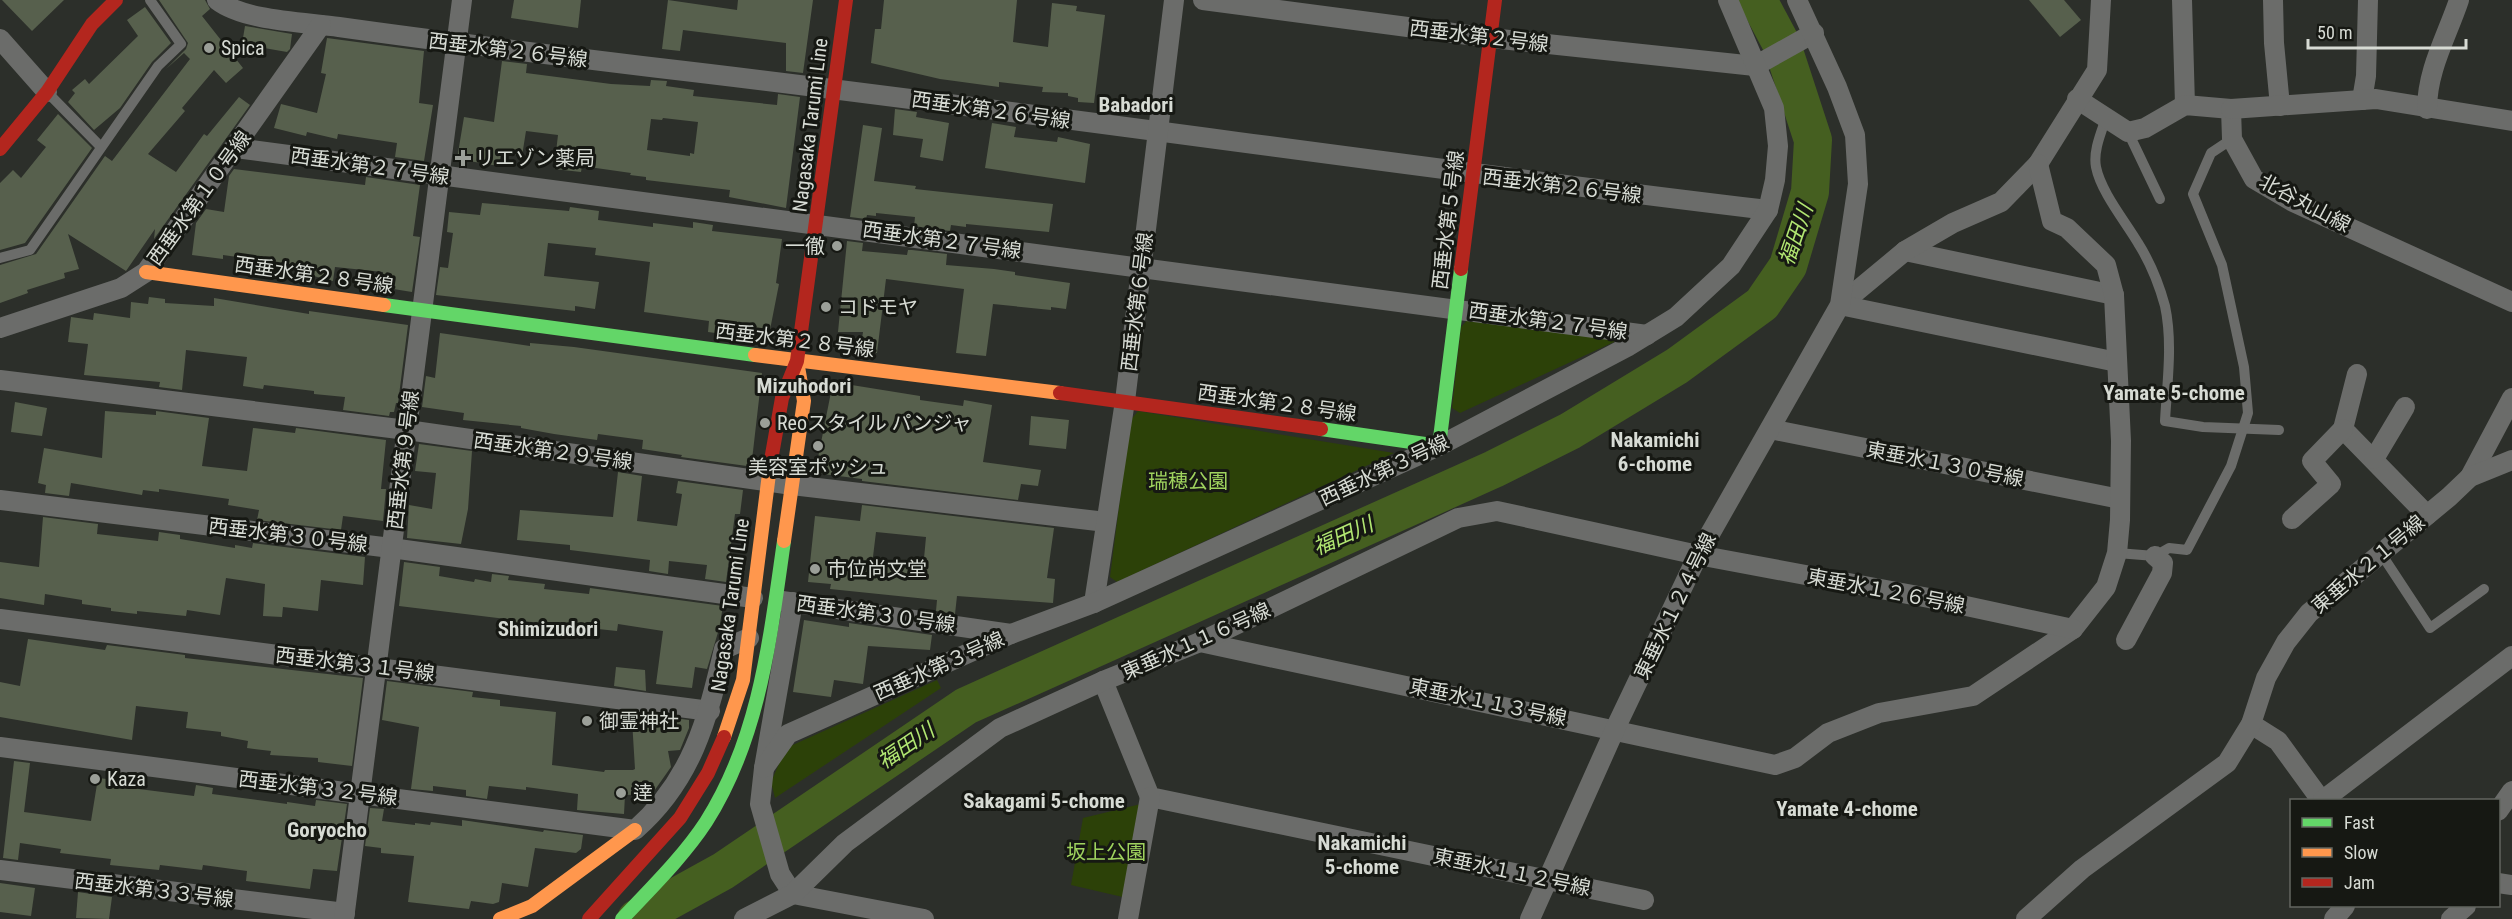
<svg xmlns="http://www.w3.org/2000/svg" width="2512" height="919" font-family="'Roboto Condensed','Noto Sans JP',sans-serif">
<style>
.green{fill:#2c4108}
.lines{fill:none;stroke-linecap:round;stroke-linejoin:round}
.river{stroke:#455f20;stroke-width:38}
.building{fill:#57604d;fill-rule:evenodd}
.lane{stroke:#6b6c6a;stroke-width:10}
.street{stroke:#6b6c6a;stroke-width:20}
.fast{stroke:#63d668;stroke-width:14}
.slow{stroke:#ff974d;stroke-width:14}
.jam{stroke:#b3261e;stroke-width:14}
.poi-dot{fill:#9b9f98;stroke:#161813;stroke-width:2}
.labels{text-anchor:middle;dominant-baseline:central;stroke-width:6;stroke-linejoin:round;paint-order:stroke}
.street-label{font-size:20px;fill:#d7dbd4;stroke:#161813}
.poi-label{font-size:20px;fill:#d7dbd4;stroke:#161813;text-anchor:start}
.park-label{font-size:20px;fill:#9fd35e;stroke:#161813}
.neighbourhood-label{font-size:21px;font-weight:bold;fill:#d7dbd4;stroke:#161813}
.water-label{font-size:21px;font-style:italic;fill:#b2e772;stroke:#161813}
</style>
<rect width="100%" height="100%" fill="#2c2f2a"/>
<!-- green -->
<g class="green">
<polygon points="1470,317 1614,335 1614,342 1460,413 1452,408 1461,327"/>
<polygon points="1138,411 1394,453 1117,582 1110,577 1130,421"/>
<polygon points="937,680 941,688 775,798 771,782 786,748"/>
<polygon points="1145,803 1127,898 1071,885 1083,818"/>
</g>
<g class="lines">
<!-- river -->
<polyline class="river" points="636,919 723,871 966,706 1494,469 1570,431 1677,366 1762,304 1788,266 1810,192 1813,140 1782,45 1758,0"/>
</g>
<!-- building -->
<g class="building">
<polygon points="2,0 64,0 32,31"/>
<polygon points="159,0 205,0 210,9 202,16 243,68 226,83 214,70 182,108 185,111 148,154 176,172 204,134 207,136 239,97 250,105 154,239 155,229 126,271 68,234 79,269 64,273 65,278 27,290 28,293 0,303 0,265 36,254 105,156 112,161 190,59 184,53 166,69 186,49 188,43"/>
<polygon points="514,0 581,0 578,28 511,18"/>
<polygon points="668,0 737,10 738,0 813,0 803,73 786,71 786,43 683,30 680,51 662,49"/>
<polygon points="884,0 1017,0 1013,42 1048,47 1052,3 1077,6 1076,11 1105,15 1094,103 1078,102 1078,98 1068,96 1068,93 1042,92 1043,87 999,82 999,87 940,79 871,63 875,29 881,29"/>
<polygon points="2029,0 2064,0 2081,20 2060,37"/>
<polygon points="145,7 171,43 152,62 120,108 94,130 68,102 75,93 72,90 85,79 89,84 138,36 127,20"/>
<polygon points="245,26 292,34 290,49 287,52 242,44"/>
<polygon points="327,38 424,51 419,103 433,105 424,161 395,157 397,143 338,134 337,139 307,132 306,136 274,128 281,104 317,113 326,74 321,73"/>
<path d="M502,61L527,64L526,73L611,84L650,86L651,80L667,81L666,86L694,90L693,96L777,105L778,94L800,97L786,208L729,197L730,190L646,180V177L630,175L631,173L582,166L581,172L554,169L558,135L526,131L522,156L501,153L499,166L457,159L464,117L494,122ZM663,118L698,122L694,154L690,153V156L647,150L651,119L662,120Z"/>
<polygon points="895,109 917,112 916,117 949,123 943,161 920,157 923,139 893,135"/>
<polygon points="58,114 92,148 25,243 0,250 0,183 13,170 21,178 46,147 37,140"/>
<polygon points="992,123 1016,127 1014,137 1057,142 1058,137 1090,144 1085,183 985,168"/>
<polygon points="863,125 882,128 874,181 916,186 915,189 1053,204 1049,232 966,224 966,227 951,225 950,231 914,226 915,217 876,213 876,216 867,215 866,219 850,217"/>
<polygon points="234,169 365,185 366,177 420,185 413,236 420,237 412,292 381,287 383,272 335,267 333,281 298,272 299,267 266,263 267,261 223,255 223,259 192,255 196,223 206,209 224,212 229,176"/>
<polygon points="482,203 569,211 570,207 599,211 598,220 653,227 653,223 693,228 693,222 713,225 712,231 782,239 776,283 779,284 768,340 708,332 709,321 644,312 650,262 595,255 596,248 548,243 544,276 599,282 595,309 575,306 575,311 436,295 440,267 448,268 453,233 447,232 449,212 480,215"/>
<polygon points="847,241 863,243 862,251 907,255 908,250 912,250 947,254 946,265 994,269 1015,272 1015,275 1070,283 1066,309 1051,307 1051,310 993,304 986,356 956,353 964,289 886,279 877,353 860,351 863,332 838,332"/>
<polygon points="149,297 165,299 165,303 214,306 214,298 309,314 309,311 408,325 398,403 396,403 394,412 390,412 389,416 343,410 345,397 314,394 314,391 264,385 263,389 243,386 247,357 186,350 182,390 159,387 160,382 84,375 88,344 68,342 71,317 93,320 94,313 130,318 131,302 148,304"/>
<polygon points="440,333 530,346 530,343 574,347 762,373 752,460 748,460 747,466 681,457 682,455 642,449 643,440 598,434 597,440 554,434 521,428 521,426 463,420 464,413 422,407 426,376 435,378"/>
<polygon points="833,382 920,396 920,400 963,406 964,400 992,405 983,462 1041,470 1038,486 1021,484 1018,500 862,481 862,479 815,473"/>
<polygon points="15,402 47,408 42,436 11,432"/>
<polygon points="105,411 156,415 156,411 209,418 202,466 247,471 253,428 295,433 296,428 386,440 381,489 386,489 383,521 343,516 341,530 257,520 259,510 228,505 229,499 159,489 159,492 143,490 142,495 71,483 69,496 45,493 46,485 38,483 44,448 102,458"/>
<polygon points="1031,416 1069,420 1066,449 1029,445"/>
<polygon points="419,444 472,451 468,509 461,544 407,538 409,505 432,509 436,473 415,471"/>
<polygon points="618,472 642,476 637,521 677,526 682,494 676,493 678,481 743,490 740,514 735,514 726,582 705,579 707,565 669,561 668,574 649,571 650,560 570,550 570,545 517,540 520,510 613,517"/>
<path d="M862,505L1054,528L1047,578L1055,579L1053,603L957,596L955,614L936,611L937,600L830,589L831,584L808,582L815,516L860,521ZM876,532L926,537L923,569L872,565Z"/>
<polygon points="43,517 98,524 97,534 158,541 159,532 180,535 180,539 235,548 235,545 252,548 253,543 365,557 363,585 321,580 318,611 283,607 282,617 263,616 265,584 226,578 220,615 187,610 186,616 137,611 137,614 111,611 111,608 82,604 82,600 45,594 44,605 0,598 0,562 39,567"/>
<polygon points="404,562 440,567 439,576 474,582 475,579 491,582 492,574 509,576 508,580 545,584 544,589 589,594 590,588 723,606 719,629 707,669 695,667 692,688 656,684 663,631 618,624 617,631 522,621 522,624 506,622 506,619 399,606"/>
<polygon points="804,620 849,627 849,623 932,635 930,650 868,646 863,684 834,680 831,697 793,692"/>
<polygon points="28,639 105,650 107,645 185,655 185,658 363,678 352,766 318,762 318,758 270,755 271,751 247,748 248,741 221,736 221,732 186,728 188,712 136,706 132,740 0,717 0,682 20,686"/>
<polygon points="616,667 645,670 646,691 614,686"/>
<polygon points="387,681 473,692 472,697 500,700 500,706 556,712 552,765 604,772 605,770 633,770 635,769 632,720 666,717 689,720 689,728 680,750 668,751 671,767 652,794 625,795 624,814 577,810 578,794 526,787 526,790 489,786 487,799 466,796 466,790 433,786 433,791 411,789 419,727 382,720"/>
<polygon points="14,761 30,763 24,812 91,821 98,778 116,780 115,786 194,796 196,785 213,788 212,794 287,804 287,802 315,806 316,800 347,804 337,871 313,869 310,889 246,881 247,871 203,865 202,870 160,865 159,870 110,865 111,859 60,853 61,849 20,843 18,860 3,858"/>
<polygon points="370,808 384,809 382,821 415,825 415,823 430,825 431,822 462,826 462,820 543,832 544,830 583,835 581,849 576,853 535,848 528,887 502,883 499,902 493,904 471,901 469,909 408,902 414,856 381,853 381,848 365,846"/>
<polygon points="0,883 35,888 31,916 0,912"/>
<polygon points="78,892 112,897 109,919 76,918"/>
</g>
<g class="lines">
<!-- lane -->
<g class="lane">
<polyline points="47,92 101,147"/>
<path d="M2106,118C2101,133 2093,151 2096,167C2101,192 2125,221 2138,243C2150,262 2159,284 2165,306C2173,343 2167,384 2165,421L2203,427L2279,430"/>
<polyline points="2128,132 2160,199"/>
<polyline points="0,258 30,250 158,66 181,44 150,0"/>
<polyline points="2117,553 2155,556 2169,548 2187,550 2231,466 2248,413 2244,367 2222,265 2193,194 2211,153 2232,139"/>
<polyline points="2382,555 2430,628 2484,589"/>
</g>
<!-- street -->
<g class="street">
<path d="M217,0C244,21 304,22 339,27C445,42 552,55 659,68C1029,111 1398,166 1768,210"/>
<polyline points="1203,0 1491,38 1755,66 1814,33"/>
<polyline points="2182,0 2185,105"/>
<polyline points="2273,0 2274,43 2280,106"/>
<polyline points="0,39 47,92"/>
<polyline points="2077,99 2128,132 2145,128 2185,105 2231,109 2232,139 2254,179 2293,202 2512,302"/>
<polyline points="2362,100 2366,76 2368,0"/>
<polyline points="2231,109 2376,99 2512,121"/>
<path d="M2427,109C2427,70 2447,36 2459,0"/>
<polyline points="236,148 1647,335"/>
<polyline points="1905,251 2114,295"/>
<polyline points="1840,305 1905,251 1953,223 2001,202 2038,164 2097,70 2101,0"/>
<polyline points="1840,305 2117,362"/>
<polyline points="0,328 121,288 146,272 321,25"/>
<polyline points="2357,374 2343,429 2427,515"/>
<polyline points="0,380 407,430 792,485 1106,522"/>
<polyline points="1770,429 2120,499"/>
<polyline points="2374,459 2405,407"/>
<polyline points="2470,477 2512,398"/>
<polyline points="0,500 391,548 753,598"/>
<polyline points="2292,519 2331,484 2312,461 2343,429"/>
<polyline points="782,601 1011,634"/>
<polyline points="793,602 764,768 760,804 780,874 793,894 924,919"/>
<polyline points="1094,603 1125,401 1174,0"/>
<polyline points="0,619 710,711"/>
<polyline points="2126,640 2162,573 2163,563 2155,556"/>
<polyline points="1200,642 1775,765 1795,758 1828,733 1879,713 1973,696 2073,629 2106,587 2117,553 2120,520 2121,441 2114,295 2106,265 2067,228 2052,221 2038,164"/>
<polyline points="1103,681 1150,797 1644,900"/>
<polyline points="2251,724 2278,741 2321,800"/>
<path d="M0,747L635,830C692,780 707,721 724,649L749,638"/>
<polyline points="764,768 788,734 1011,634 1094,603 1439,446 1627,347 1676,317 1731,266 1768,210 1775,180 1778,146 1774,108 1728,0"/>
<polyline points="2323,800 2512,656"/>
<polyline points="2498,811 2512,791"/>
<polyline points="0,870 345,913"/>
<polyline points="2498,883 2512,885"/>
<polyline points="344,919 462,0"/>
<polyline points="744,919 793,894 845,843 1000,728 1103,681 1200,642 1458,518 1497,511 1698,555 1929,598 2073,629"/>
<polyline points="1128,919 1150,797"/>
<polyline points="1530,919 1615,729 1698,555 1840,305 1858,184 1855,135 1837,87 1797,0"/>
<polyline points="2026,919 2082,869 2227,763 2251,724 2266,678 2286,642 2309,613 2449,497 2470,477 2512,460"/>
<polyline points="2334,919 2345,906"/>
<polyline points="2451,919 2466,906"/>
</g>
<!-- fast -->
<g class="fast">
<polyline points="384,305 755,355"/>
<polyline points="1321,429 1439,446 1461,269"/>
<path d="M622,919C651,888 683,857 706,822C760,737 770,638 784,541"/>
</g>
<!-- slow -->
<g class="slow">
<polyline points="146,272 384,305"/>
<polyline points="755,355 1060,393"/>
<polyline points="784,541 804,401 797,361"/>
<polyline points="724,737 743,680 770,466"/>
<polyline points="500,919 532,906 635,830"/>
</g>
<!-- jam -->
<g class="jam">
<polyline points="0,149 47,92 92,24 116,0"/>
<polyline points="1461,269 1495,0"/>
<polyline points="1060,393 1321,429"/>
<polyline points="770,466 782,398 797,361 846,0"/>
<polyline points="589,919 680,818 708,773 724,737"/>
</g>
</g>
<!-- markers -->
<g class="poi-dot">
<circle cx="209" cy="48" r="6"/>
<path d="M460 149h6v6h6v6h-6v6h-6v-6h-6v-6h6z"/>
<circle cx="837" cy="246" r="6"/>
<circle cx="826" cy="307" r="6"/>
<circle cx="765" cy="423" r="6"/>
<circle cx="818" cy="446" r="6"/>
<circle cx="815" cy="569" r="6"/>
<circle cx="587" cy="721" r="6"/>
<circle cx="95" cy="779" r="6"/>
<circle cx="621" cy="793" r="6"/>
</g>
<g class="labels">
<!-- street labels -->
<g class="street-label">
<text transform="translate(1479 36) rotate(7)">西垂水第２号線</text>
<text transform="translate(508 50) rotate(7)">西垂水第２６号線</text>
<text transform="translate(991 110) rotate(8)">西垂水第２６号線</text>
<text transform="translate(810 125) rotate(-83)">Nagasaka Tarumi Line</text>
<text transform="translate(370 166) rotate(8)">西垂水第２７号線</text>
<text transform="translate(1562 186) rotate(7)">西垂水第２６号線</text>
<text transform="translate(199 198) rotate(-54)">西垂水第１０号線</text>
<text transform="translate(2305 203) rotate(28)">北谷丸山線</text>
<text transform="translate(1448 220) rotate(-83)">西垂水第５号線</text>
<text transform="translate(942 240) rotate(8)">西垂水第２７号線</text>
<text transform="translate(314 275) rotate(8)">西垂水第２８号線</text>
<text transform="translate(1137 302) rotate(-83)">西垂水第６号線</text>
<text transform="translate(1548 321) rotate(8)">西垂水第２７号線</text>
<text transform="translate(795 340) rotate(7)">西垂水第２８号線</text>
<text transform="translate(1277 403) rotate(8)">西垂水第２８号線</text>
<text transform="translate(553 451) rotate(8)">西垂水第２９号線</text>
<text transform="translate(403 460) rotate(-83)">西垂水第９号線</text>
<text transform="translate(1945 464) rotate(11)">東垂水１３０号線</text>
<text transform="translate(1384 470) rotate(-25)">西垂水第３号線</text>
<text transform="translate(288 535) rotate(7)">西垂水第３０号線</text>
<text transform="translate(2368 564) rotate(-40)">東垂水２１号線</text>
<text transform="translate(1886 591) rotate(11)">東垂水１２６号線</text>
<text transform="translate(730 605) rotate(-82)">Nagasaka Tarumi Line</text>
<text transform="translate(1675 606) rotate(-64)">東垂水１２４号線</text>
<text transform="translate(876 614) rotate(8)">西垂水第３０号線</text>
<text transform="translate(1196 641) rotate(-24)">東垂水１１６号線</text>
<text transform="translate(355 664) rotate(7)">西垂水第３１号線</text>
<text transform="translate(939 666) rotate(-24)">西垂水第３号線</text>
<text transform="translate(1488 702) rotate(12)">東垂水１１３号線</text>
<text transform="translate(318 788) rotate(7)">西垂水第３２号線</text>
<text transform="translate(1512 872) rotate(12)">東垂水１１２号線</text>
<text transform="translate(154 890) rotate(7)">西垂水第３３号線</text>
</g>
<!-- poi labels -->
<g class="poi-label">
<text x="221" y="48">Spica</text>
<text x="475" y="158">リエゾン薬局</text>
<text x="825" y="246" text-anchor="end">一徹</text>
<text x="838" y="307">コドモヤ</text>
<text x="777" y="423">Reoスタイル パンジャ</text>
<text x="818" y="467" text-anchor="middle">美容室ポッシュ</text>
<text x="827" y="569">市位尚文堂</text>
<text x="599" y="721">御霊神社</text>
<text x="107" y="779">Kaza</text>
<text x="633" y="793">逹</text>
</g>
<!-- park labels -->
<g class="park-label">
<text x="1188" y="481">瑞穂公園</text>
<text x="1106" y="852">坂上公園</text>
</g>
<!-- neighbourhood labels -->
<g class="neighbourhood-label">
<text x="1136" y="105">Babadori</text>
<text x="804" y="386">Mizuhodori</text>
<text x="2174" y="393">Yamate 5-chome</text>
<text x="1655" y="440">Nakamichi<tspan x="1655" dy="24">6-chome</tspan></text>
<text x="548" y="629">Shimizudori</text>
<text x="1044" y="801">Sakagami 5-chome</text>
<text x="1847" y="809">Yamate 4-chome</text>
<text x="327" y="830">Goryocho</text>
<text x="1362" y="843">Nakamichi<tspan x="1362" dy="24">5-chome</tspan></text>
</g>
<!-- water labels -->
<g class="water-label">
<text transform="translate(1796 235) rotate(-71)">福田川</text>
<text transform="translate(1343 536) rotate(-24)">福田川</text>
<text transform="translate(906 746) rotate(-34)">福田川</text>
</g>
</g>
<!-- legend -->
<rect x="2290" y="799" width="210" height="108" fill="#161813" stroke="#636660" stroke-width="1.5"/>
<rect x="2302" y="818" width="30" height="9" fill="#63d668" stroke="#636660" stroke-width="1.5"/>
<text x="2344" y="829" font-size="18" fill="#d7dbd4">Fast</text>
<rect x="2302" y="848" width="30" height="9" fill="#ff974d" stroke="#636660" stroke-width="1.5"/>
<text x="2344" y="859" font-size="18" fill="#d7dbd4">Slow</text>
<rect x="2302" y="878" width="30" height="9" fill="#b3261e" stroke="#636660" stroke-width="1.5"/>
<text x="2344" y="889" font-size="18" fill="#d7dbd4">Jam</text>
<!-- scale -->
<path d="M2308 39v9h158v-9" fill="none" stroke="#d7dbd4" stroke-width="3"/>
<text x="2317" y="39" font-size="18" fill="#d7dbd4" stroke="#161813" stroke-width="4.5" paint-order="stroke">50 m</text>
</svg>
